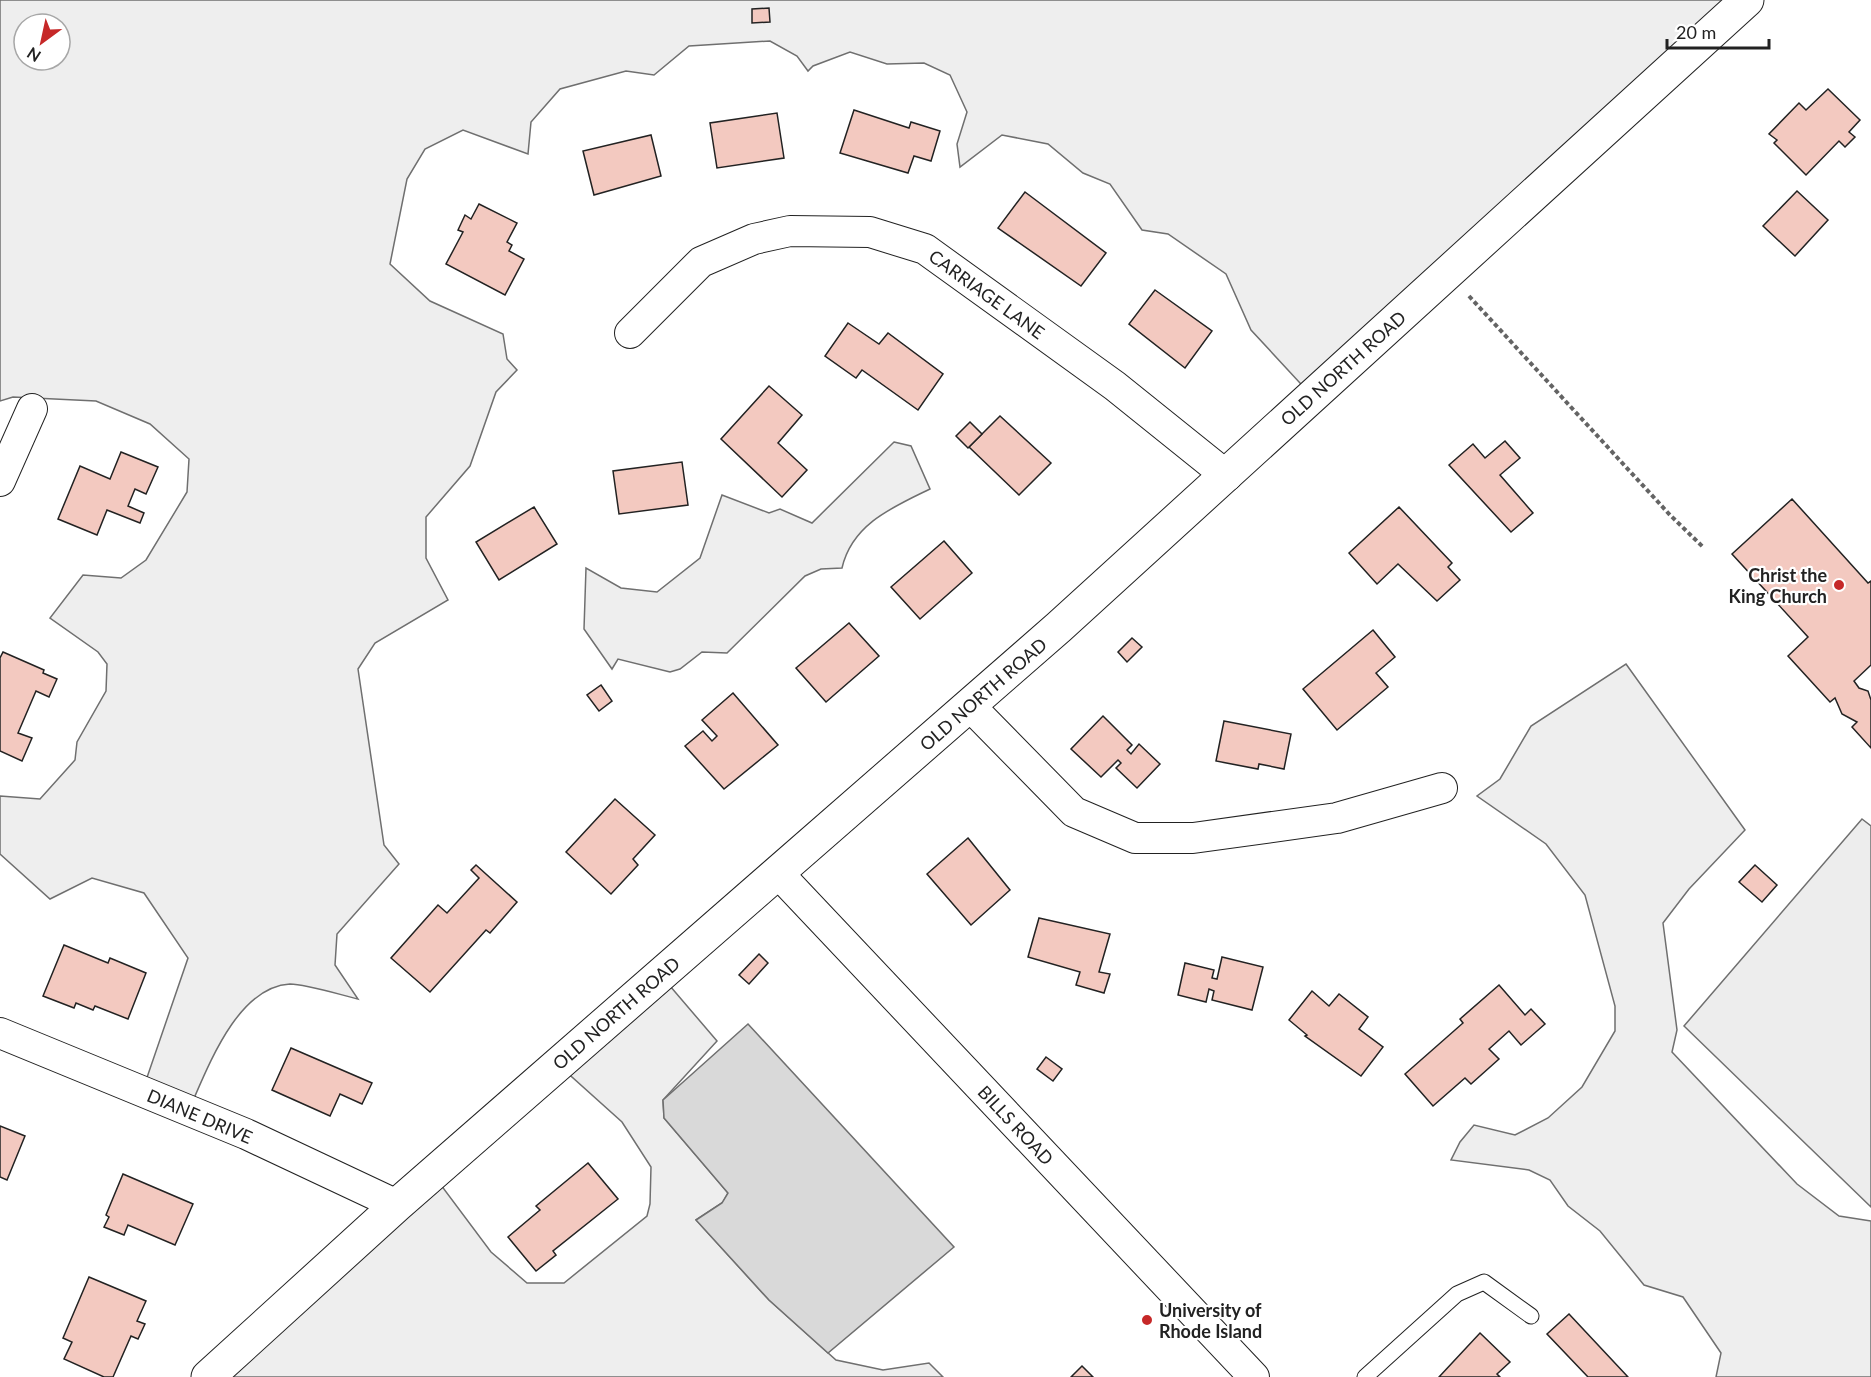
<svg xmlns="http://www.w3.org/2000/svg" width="1871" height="1377" font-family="Lato,sans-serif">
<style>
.green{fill:#eee;stroke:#6f6f6f;stroke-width:1.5;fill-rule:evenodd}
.parking{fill:#ededed;stroke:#6f6f6f;stroke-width:1.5}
.water{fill:#d9d9d9;stroke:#6f6f6f;stroke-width:1.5}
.building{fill:#f3c9c0;stroke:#222;stroke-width:1.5}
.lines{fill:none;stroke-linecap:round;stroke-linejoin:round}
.service-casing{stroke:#222;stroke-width:17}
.minor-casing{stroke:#222;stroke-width:32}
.tertiary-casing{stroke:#222;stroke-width:35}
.path{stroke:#646464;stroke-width:4;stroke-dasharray:4.5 3;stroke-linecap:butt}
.service{stroke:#fff;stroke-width:15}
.minor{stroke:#fff;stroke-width:30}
.tertiary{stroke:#fff;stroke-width:33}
.poi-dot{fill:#c62828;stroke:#fff;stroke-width:2}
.labels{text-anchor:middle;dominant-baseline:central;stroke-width:4.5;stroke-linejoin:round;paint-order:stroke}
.street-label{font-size:18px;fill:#222;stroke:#fff}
.poi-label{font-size:18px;font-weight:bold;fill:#222;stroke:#fff;text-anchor:end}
</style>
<rect width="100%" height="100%" fill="#fff"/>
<!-- green -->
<g class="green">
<path d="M0,0H1747L1312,396L1251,330L1226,274L1168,234L1142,230L1110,184L1083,173L1048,144L1002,135L960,167L957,144L967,112L950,75L924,63L887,64L850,52L813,66L808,71L797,56L770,41L689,46L654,75L626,71L560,89L531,122L528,154L463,130L425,149L407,179L390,264L430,301L503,334L507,359L517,370L496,392L470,466L426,517V558L448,600L375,643L358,669L384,845L399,864L337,934L335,965L358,999C341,995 306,984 290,984C236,987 207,1070 188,1112L142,1092L188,958L144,893L92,878L50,899L0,854V796L40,799L75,760L77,742L106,691L107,664L98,652L50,618L83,575L121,578L146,560L187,492L189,459L150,424L96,401L13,397L0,401ZM24,24H60V60H24Z"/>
<path d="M894,442L911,446L930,489C893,507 852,524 842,568L821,569L805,576L727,653L702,652L680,669L670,672L618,659L612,669L584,629L586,568L621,588L657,592L700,558L722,495L769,513L780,509L812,523Z"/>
<polygon points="1626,664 1745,830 1689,889 1663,923 1677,1030 1672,1052 1797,1184 1839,1216 1871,1221 1871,1377 1716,1377 1721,1353 1683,1297 1644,1285 1600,1231 1568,1206 1550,1180 1529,1170 1451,1160 1460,1142 1474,1125 1515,1135 1548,1118 1582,1087 1615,1031 1615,1006 1585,895 1546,844 1477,796 1500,779 1531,726"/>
<polygon points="670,986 717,1041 663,1100 664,1118 728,1193 723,1202 696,1220 769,1300 836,1360 883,1370 929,1363 943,1377 212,1377 438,1181 491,1252 527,1283 564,1283 647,1216 650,1204 651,1167 622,1122 562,1068"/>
</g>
<!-- parking -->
<polygon class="parking" points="1862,819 1871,826 1871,1207 1684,1026"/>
<!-- water -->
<polygon class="water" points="748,1024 954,1247 828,1353 769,1300 696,1220 722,1203 728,1193 664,1118 663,1100"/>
<!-- building -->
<g class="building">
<polygon points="769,8 770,22 752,23 752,9"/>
<polygon points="1828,89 1860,120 1849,132 1855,137 1845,147 1839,141 1806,175 1774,143 1777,140 1769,134 1799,103 1806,110"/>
<polygon points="854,110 909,128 911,122 940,131 931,161 914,156 908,173 840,153"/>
<polygon points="777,113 784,158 717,168 710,123"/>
<polygon points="651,135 661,176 594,195 583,151"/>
<polygon points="1797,191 1828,220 1795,256 1763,226"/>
<polygon points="1025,192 1106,253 1081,286 998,228"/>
<polygon points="479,204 517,223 507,242 512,245 509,251 524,259 505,295 446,264 463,232 458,230 465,215 471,219"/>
<polygon points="1155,290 1212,331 1185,368 1129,324"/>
<polygon points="848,323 879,344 888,333 943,374 918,410 862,370 856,378 825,356"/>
<polygon points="769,386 802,415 778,443 807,470 782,497 721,439"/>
<polygon points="1000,416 1051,463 1019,495 969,447"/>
<polygon points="970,422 982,434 968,448 956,436"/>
<polygon points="1505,441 1520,458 1500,475 1533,513 1511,532 1449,465 1473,444 1485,458"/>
<polygon points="121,452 158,467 146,494 135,489 128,506 144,513 140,523 107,510 97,535 58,519 80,466 110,479"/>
<polygon points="682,462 688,505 619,514 613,471"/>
<polygon points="1792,499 1868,583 1871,581 1871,665 1854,681 1859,688 1868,691 1871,700 1871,748 1852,727 1857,722 1842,714 1835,698 1830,702 1788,656 1808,637 1732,554"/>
<polygon points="534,507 557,544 499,580 476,542"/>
<polygon points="1399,507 1452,563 1448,567 1460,580 1437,601 1398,564 1377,584 1349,553"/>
<polygon points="944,541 972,573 920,619 891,587"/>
<polygon points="849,623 879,656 826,702 796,668"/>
<polygon points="1373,630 1395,657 1376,673 1388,687 1337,730 1303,689"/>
<polygon points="1132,638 1142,647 1127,662 1118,652"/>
<polygon points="3,652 44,670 43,673 57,679 49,697 36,691 18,733 32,738 22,761 0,751 0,658"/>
<polygon points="601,685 612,701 599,711 587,695"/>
<polygon points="733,693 778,745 724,789 685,746 703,731 712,741 717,736 702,720"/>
<polygon points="1103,716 1132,745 1127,750 1131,754 1139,744 1160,764 1137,788 1116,768 1121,763 1118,760 1101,777 1071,749"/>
<polygon points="1224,721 1291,734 1284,769 1259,764 1258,769 1216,761"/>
<polygon points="615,799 655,835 633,859 638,865 611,894 566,852"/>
<polygon points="968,838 1010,890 971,925 927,874"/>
<polygon points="476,865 517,902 490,933 486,930 430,992 391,958 438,905 447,913 479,878 471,870"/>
<polygon points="1755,865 1777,885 1762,902 1739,882"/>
<polygon points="1039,918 1110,934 1099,972 1110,974 1104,993 1076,985 1080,972 1028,957"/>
<polygon points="64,945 108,963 110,958 146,973 128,1019 95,1006 93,1010 76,1003 74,1008 43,996"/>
<polygon points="759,954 768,963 749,984 739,975"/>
<polygon points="1222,957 1263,967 1252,1010 1212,1000 1214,991 1209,989 1206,1002 1178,995 1185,963 1214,970 1212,978 1217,979"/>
<polygon points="1499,985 1525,1015 1531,1009 1545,1024 1521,1045 1509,1031 1489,1049 1499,1059 1471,1084 1465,1078 1433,1106 1405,1074 1463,1023 1460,1019"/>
<polygon points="1312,991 1329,1006 1339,994 1368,1017 1359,1029 1383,1047 1361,1076 1305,1036 1307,1035 1289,1020"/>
<polygon points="291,1048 372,1083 362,1104 340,1094 330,1116 272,1090"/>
<polygon points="1046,1057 1062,1069 1053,1081 1037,1069"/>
<polygon points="0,1126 25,1136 7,1180 0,1177"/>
<polygon points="588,1163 618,1199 553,1251 556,1255 536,1271 508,1237 540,1210 536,1206"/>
<polygon points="123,1174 193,1204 175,1245 128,1225 124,1235 104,1227 109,1217 106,1215"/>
<polygon points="89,1277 146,1301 137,1321 145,1324 138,1339 131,1336 113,1377 104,1377 64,1359 72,1342 63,1338"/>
<polygon points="1569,1314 1628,1377 1588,1377 1547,1334"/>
<polygon points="1480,1333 1510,1362 1497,1374 1500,1377 1439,1377"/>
<polygon points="1082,1366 1093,1377 1071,1377"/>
</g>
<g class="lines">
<!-- service casing -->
<g class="service-casing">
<polyline id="service" points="1365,1377 1457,1294 1484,1282 1531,1316"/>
</g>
<!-- minor casing -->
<g class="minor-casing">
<g id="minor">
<polyline points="630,333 701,262 754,239 790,231 870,232 925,249 1115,386 1227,476"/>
<polyline points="0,481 32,409"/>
<polyline points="969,705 1074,812 1135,838 1193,838 1337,818 1442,788"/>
<polyline points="777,872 1254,1377"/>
<polyline points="0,1033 246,1134 397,1205"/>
</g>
</g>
<!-- tertiary casing -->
<g class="tertiary-casing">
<polyline id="tertiary" points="208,1377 397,1205 1059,627 1747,0"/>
</g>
<!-- path -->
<polyline class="path" points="1469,296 1670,515 1704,548"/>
<!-- service -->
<use href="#service" class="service"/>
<!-- minor -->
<use href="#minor" class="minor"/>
<!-- tertiary -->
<use href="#tertiary" class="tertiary"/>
</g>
<!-- markers -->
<g class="poi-dot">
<circle cx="1839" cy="585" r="6"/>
<circle cx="1147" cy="1320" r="6"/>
</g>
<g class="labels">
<!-- street labels -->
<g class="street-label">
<text transform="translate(987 294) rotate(36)">CARRIAGE LANE</text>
<text transform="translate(1343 368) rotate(-42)">OLD NORTH ROAD</text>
<text transform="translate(983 694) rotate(-41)">OLD NORTH ROAD</text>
<text transform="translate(616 1013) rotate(-41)">OLD NORTH ROAD</text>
<text transform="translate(200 1116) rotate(23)">DIANE DRIVE</text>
<text transform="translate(1016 1125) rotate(47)">BILLS ROAD</text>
</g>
<!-- poi labels -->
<g class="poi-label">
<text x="1827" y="575">Christ the<tspan x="1827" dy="21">King Church</tspan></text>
<text x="1159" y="1310" text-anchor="start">University of<tspan x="1159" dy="21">Rhode Island</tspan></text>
</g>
</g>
<!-- north arrow -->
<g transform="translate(42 42) rotate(213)"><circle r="28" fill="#ffffff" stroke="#a7a7a7" stroke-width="1.5"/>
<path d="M0-4.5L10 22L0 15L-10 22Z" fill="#c62828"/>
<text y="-9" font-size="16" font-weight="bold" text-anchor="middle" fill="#222222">N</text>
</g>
<!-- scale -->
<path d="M1667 39v9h102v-9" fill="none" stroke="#222222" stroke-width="3"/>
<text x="1676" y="39" font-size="18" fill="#222222" stroke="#ffffff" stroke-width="4.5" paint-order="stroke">20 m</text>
</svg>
